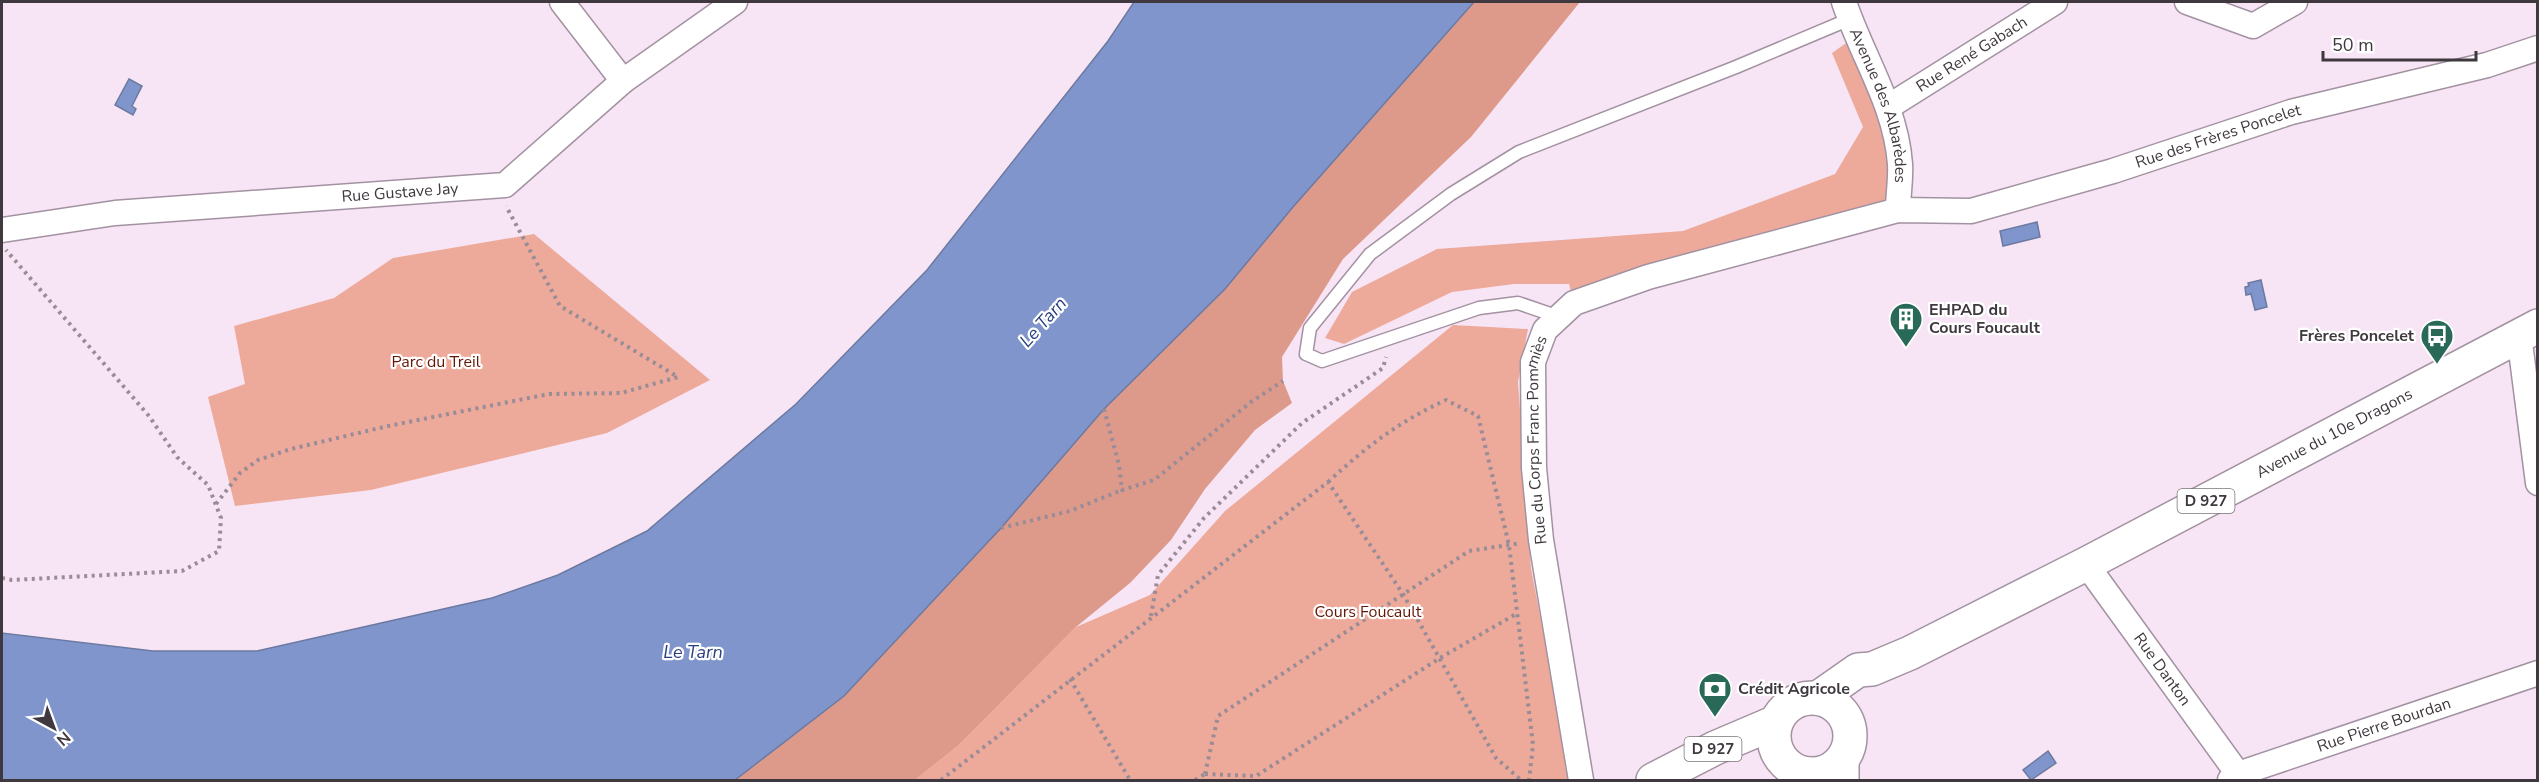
<svg xmlns="http://www.w3.org/2000/svg" width="2539" height="782" font-family="'Nunito Sans',sans-serif">
<style>
.green{fill:#edaa9b}
.forest{fill:#dd9a8b}
.water{fill:#7f95cb;stroke:#6c79a1;stroke-width:1.5}
.lines{fill:none;stroke-linecap:round;stroke-linejoin:round}
.lane-casing{stroke:#a392a1;stroke-width:15}
.street-casing{stroke:#a392a1;stroke-width:27}
.secondary-casing{stroke:#a392a1;stroke-width:36}
.primary-casing{stroke:#a392a1;stroke-width:36}
.path{stroke:#998c97;stroke-width:4;stroke-dasharray:3 4.5;stroke-linecap:butt}
.lane{stroke:#fff;stroke-width:12}
.street{stroke:#fff;stroke-width:24}
.secondary{stroke:#fff;stroke-width:33}
.primary{stroke:#fff;stroke-width:33}
.labels{text-anchor:middle;dominant-baseline:central;stroke-width:4.5;stroke-linejoin:round;paint-order:stroke}
.shield{fill:#fff;stroke:#797478;stroke-width:1.5}
.shield-label{font-size:15px;font-weight:bold;fill:#3f383e}
.street-label{font-size:16px;fill:#3f383e;stroke:#fff}
.poi-label{font-size:16px;font-weight:bold;fill:#3f383e;stroke:#fff;text-anchor:start}
.park-label{font-size:16px;fill:#651707;stroke:#fff}
.water-label{font-size:18px;font-style:italic;fill:#293f80;stroke:#fff}
</style>
<rect width="100%" height="100%" fill="#f7e5f5"/>
<!-- green -->
<g class="green">
<polygon points="1856,36 1888,107 1898,210 1574,303 1569,284 1514,284 1452,292 1344,344 1325,338 1352,292 1437,249 1683,231 1835,174 1863,127 1832,53"/>
<polygon points="534,234 710,380 607,433 371,490 235,506 208,397 245,384 234,326 334,298 393,258"/>
<polygon points="1453,325 1528,329 1518,382 1531,568 1571,780 915,780 959,745 1076,627 1150,595 1225,511"/>
</g>
<!-- forest -->
<polygon class="forest" points="1474,2 1580,2 1471,137 1343,259 1282,357 1283,381 1292,403 1255,430 1205,489 1171,540 1130,583 1076,627 959,745 915,780 735,780 844,696 1104,409 1225,289 1293,207"/>
<!-- water -->
<g class="water">
<polygon points="1134,2 1474,2 1293,207 1225,289 1104,409 1001,528 844,696 735,780 2,780 2,633 153,651 257,651 492,598 558,575 647,531 796,404 927,270 1108,41"/>
<polygon points="129,79 142,86 132,106 136,109 133,115 115,105"/>
<polygon points="2037,222 2040,237 2003,246 2000,231"/>
<polygon points="2261,280 2267,307 2255,310 2251,294 2246,295 2245,287 2249,286 2248,283"/>
<polygon points="2048,751 2056,763 2031,780 2023,770"/>
</g>
<g class="lines">
<!-- lane casing -->
<g class="lane-casing">
<polyline id="lane" points="1559,317 1518,303 1479,308 1322,361 1306,354 1310,328 1370,254 1451,194 1519,152 1736,67 1850,19"/>
</g>
<!-- street casing -->
<g class="street-casing">
<g id="street">
<polyline points="562,2 623,81"/>
<path id="s1" d="M1844,2C1862,56 1896,106 1900,164C1901,179 1898,195 1898,210"/>
<polyline points="2187,2 2253,26 2295,2"/>
<path id="s2" d="M1888,107L2055,2"/>
<path id="s3" d="M2,230L115,213L505,185L623,81L735,2"/>
<polyline points="2519,335 2538,483"/>
<path id="s4" d="M2086,564L2238,774"/>
<path id="s5" d="M1581,780L1541,540L1534,468L1533,362L1545,330L1574,303L1648,277L1898,210L1971,211L2113,171L2291,112L2487,65L2538,48"/>
<path id="s6" d="M2230,780L2238,774L2538,673"/>
</g>
</g>
<!-- secondary casing -->
<g class="secondary-casing">
<g id="secondary">
<polyline points="1842,760 1842,780"/>
<polyline points="1808,774 1817,780"/>
</g>
</g>
<!-- primary casing -->
<g class="primary-casing">
<g id="primary">
<path id="s7" d="M1818,698L1858,670L1872,669L1910,653L2086,564L2538,326"/>
<circle cx="1812" cy="736" r="38"/>
<polyline points="1653,780 1715,748 1776,722"/>
</g>
</g>
<!-- path -->
<g class="path">
<polyline points="1104,409 1119,465 1122,490 1154,480 1251,402 1283,381"/>
<path d="M1328,482C1366,447 1398,422 1446,400L1478,416L1509,545L1533,745L1529,780"/>
<polyline points="216,504 240,473 258,460 291,449 388,426 549,394 621,393 678,377 560,306 506,206"/>
<polyline points="1001,528 1070,511 1122,490"/>
<polyline points="2,578 12,580 182,571 219,551 221,518 208,485 177,457 149,416 6,250"/>
<polyline points="1151,616 1158,575 1204,518 1302,423 1383,368 1386,357"/>
<polyline points="1070,679 1130,780"/>
<polyline points="1205,774 1218,716 1469,551 1521,543"/>
<polyline points="1205,774 1256,776 1440,658 1516,614"/>
<polyline points="941,780 1328,482 1403,594 1496,758 1521,780"/>
<polyline points="1195,780 1205,774"/>
</g>
<!-- lane -->
<use href="#lane" class="lane"/>
<!-- street -->
<use href="#street" class="street"/>
<!-- secondary -->
<use href="#secondary" class="secondary"/>
<!-- primary -->
<use href="#primary" class="primary"/>
</g>
<!-- icons -->
<defs>
<g id="building-pin" transform="scale(1.725)"><path d="M0 17L-7.5 6A9.5 9.5 0 1 1 7.5 6Z" fill="#286957" stroke="#fff"/><path d="M-4-6H4V6H1V3H-1V6H-4ZM-2.5-4.3h1.7v1.8h-1.7ZM.8-4.3h1.7v1.8H.8ZM-2.5-1h1.7V.8h-1.7ZM.8-1h1.7V.8H.8Z" fill="#fff"/></g>
<g id="bus-pin" transform="scale(1.725)"><path d="M0 17L-7.5 6A9.5 9.5 0 1 1 7.5 6Z" fill="#286957" stroke="#fff"/><path d="M-5-6H5V4H4V6H2V4H-2V6H-4V4H-5ZM-3.5-4V0h7V-4ZM-3.5 1.2v1.5H-2V1.2ZM2 1.2v1.5H3.5V1.2Z" fill="#fff"/></g>
<g id="bank-pin" transform="scale(1.725)"><path d="M0 17L-7.5 6A9.5 9.5 0 1 1 7.5 6Z" fill="#286957" stroke="#fff"/><path d="M-6-4H6V4H-6ZM0-2.3a2.3 2.3 0 1 0 0 4.6a2.3 2.3 0 1 0 0-4.6Z" fill="#fff"/></g>
</defs>
<g fill-rule="evenodd">
<use href="#building-pin" x="1906" y="319"/>
<use href="#bus-pin" x="2437" y="336"/>
<use href="#bank-pin" x="1715" y="689"/>
</g>
<g class="labels">
<!-- shield labels -->
<g class="shield">
<rect x="2177.5" y="489" width="57" height="24" rx="4.5"/>
<rect x="1684.5" y="737" width="57" height="24" rx="4.5"/>
</g>
<g class="shield-label">
<text x="2206" y="501">D 927</text>
<text x="1713" y="749">D 927</text>
</g>
<!-- street labels -->
<g class="street-label">
<text stroke="none"><textPath href="#s2" startOffset="99">Rue René Gabach</textPath></text>
<text stroke="none"><textPath href="#s1" startOffset="110">Avenue des Albarèdes</textPath></text>
<text stroke="none"><textPath href="#s5" startOffset="1164">Rue des Frères Poncelet</textPath></text>
<text stroke="none"><textPath href="#s3" startOffset="400">Rue Gustave Jay</textPath></text>
<text stroke="none"><textPath href="#s7" startOffset="582">Avenue du 10e Dragons</textPath></text>
<text stroke="none"><textPath href="#s5" startOffset="344">Rue du Corps Franc Pommiès</textPath></text>
<text stroke="none"><textPath href="#s4" startOffset="130">Rue Danton</textPath></text>
<text stroke="none"><textPath href="#s6" startOffset="164">Rue Pierre Bourdan</textPath></text>
</g>
<!-- poi labels -->
<g class="poi-label">
<text x="1929" y="310">EHPAD du<tspan x="1929" dy="18">Cours Foucault</tspan></text>
<text x="2414" y="336" text-anchor="end">Frères Poncelet</text>
<text x="1738" y="689">Crédit Agricole</text>
</g>
<!-- park labels -->
<g class="park-label">
<text x="436" y="362">Parc du Treil</text>
<text x="1368" y="612">Cours Foucault</text>
</g>
<!-- water labels -->
<g class="water-label">
<text transform="translate(1043 322) rotate(-48)">Le Tarn</text>
<text x="693" y="652">Le Tarn</text>
</g>
</g>
<!-- border -->
<rect width="2539" height="782" fill="none" stroke="#3f383e" stroke-width="6"/>
<!-- north arrow -->
<g transform="translate(54 728) rotate(139)" stroke="#ffffff" stroke-width="4.5" paint-order="stroke">
<path d="M0-4.5L10 22L0 15L-10 22Z" fill="#3f383e"/>
<text y="-9" font-size="16" font-weight="bold" text-anchor="middle" fill="#3f383e">N</text>
</g>
<!-- scale -->
<path d="M2323 51v9h153v-9" fill="none" stroke="#3f383e" stroke-width="3"/>
<text x="2332" y="51" font-size="18" fill="#3f383e" stroke="#ffffff" stroke-width="4.5" paint-order="stroke">50 m</text>
</svg>
